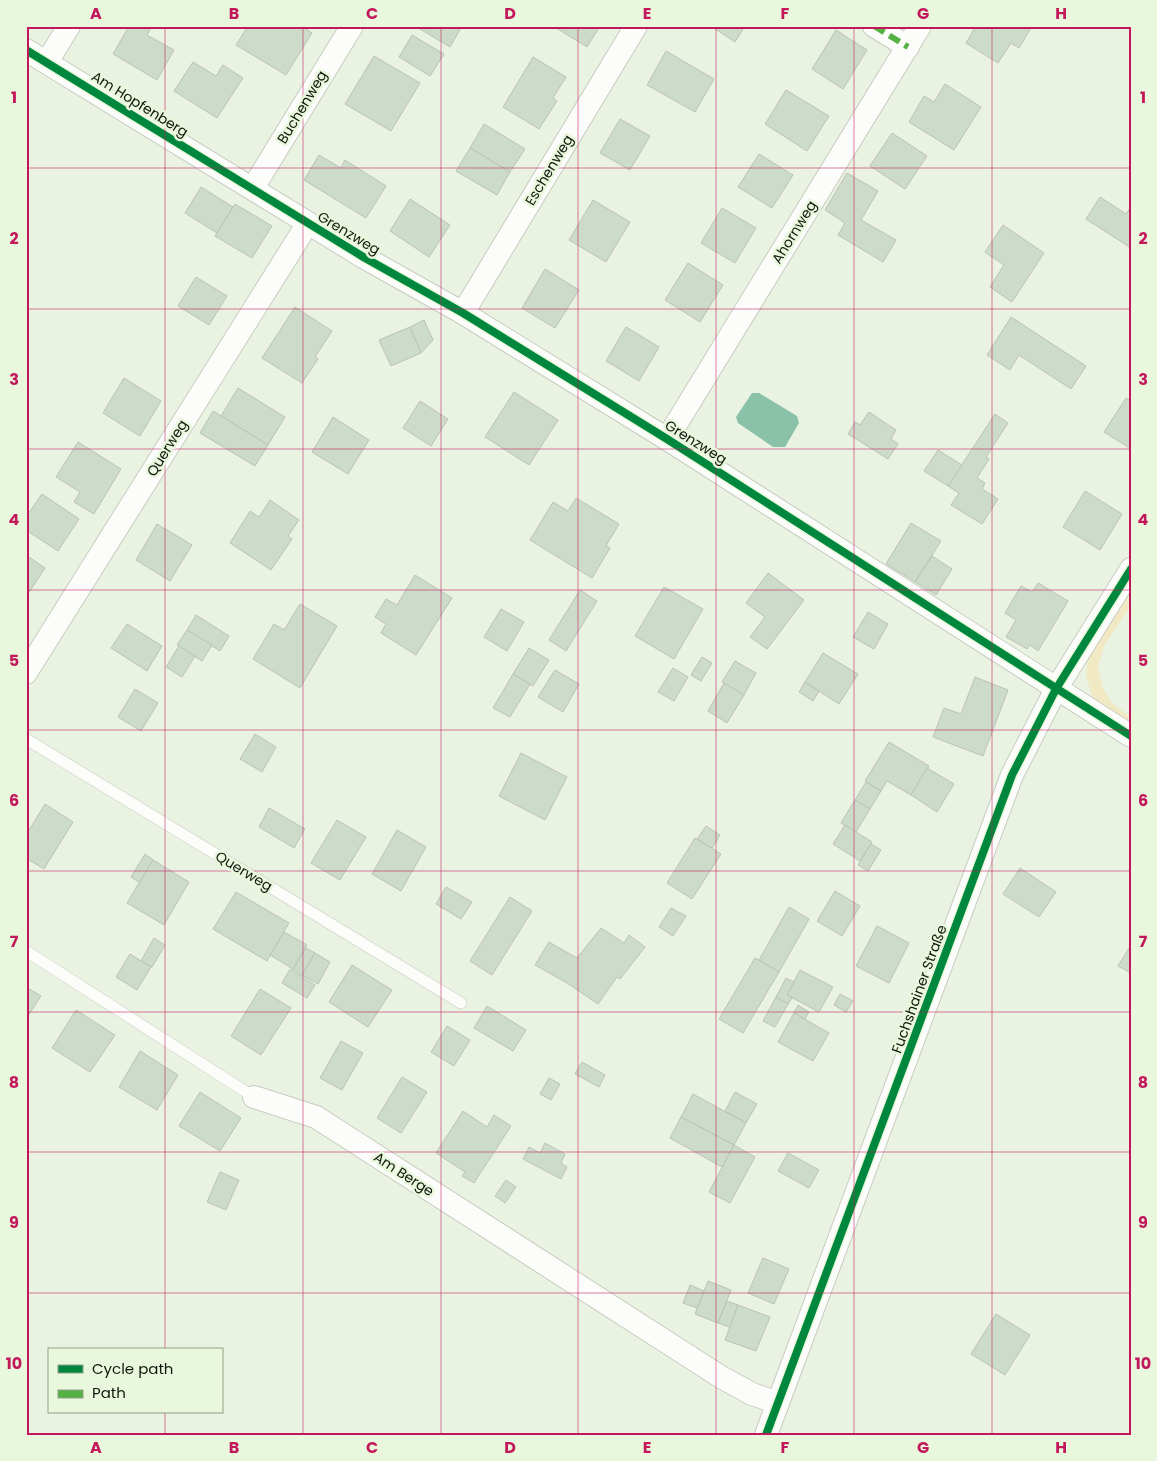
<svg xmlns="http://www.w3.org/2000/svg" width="1157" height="1461" font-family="Poppins,sans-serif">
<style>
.green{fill:#f0e9c3}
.water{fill:#89c1a9}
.building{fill:#ccdbca;stroke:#bbc3b8}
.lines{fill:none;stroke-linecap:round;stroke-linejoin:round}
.lane-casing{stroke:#c7cdc1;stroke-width:12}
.street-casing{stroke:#c7cdc1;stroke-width:24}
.lane{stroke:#fcfdfb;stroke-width:11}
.street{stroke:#fcfdfb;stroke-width:22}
.quiet{stroke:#54b144;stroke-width:6;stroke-dasharray:12 6;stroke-linecap:butt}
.cycleway-casing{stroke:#e9f8dc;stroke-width:11}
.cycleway{stroke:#00873e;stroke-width:8}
.grid{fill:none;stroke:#c2185b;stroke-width:1;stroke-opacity:0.55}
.labels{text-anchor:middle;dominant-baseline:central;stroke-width:5;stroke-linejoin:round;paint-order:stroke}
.street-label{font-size:14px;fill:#12170d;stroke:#e9f8dc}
.neatline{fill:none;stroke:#c2185b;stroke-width:2}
.grid-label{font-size:16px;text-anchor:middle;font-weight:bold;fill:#c2185b}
</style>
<rect width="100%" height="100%" fill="#eaf2e2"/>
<!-- green -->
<polygon class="green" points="1131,583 1131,605 1104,646 1098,666 1103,688 1112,703 1131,718 1131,727 1106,710 1093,697 1086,677 1088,659"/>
<!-- water -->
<polygon class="water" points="752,393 759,393 797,416 799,423 785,447 773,447 738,423 736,417"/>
<!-- building -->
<g class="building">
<polygon points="129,26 152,26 147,35 174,50 157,80 113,54"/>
<polygon points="248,26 301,26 312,33 286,75 236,45"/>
<polygon points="415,26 462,26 450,47"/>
<polygon points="553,26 600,26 587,47"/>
<polygon points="711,26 745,26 735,42"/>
<polygon points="976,26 1028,26 1031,28 1019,48 1011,43 998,63 966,43"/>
<polygon points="836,30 867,50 843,89 812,69"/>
<polygon points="412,35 444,54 430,76 399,57"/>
<polygon points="666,51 714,79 695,112 647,85"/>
<polygon points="374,56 420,83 391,131 345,104"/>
<polygon points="533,57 566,77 553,98 557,101 539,129 503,107"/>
<polygon points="193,62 216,76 223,65 243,78 217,118 174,91"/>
<polygon points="945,84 981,107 954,150 909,122 924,96 934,102"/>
<polygon points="786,90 829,116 807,151 765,124"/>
<polygon points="620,119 650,136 630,170 600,153"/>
<polygon points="484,124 525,149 510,172 470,148"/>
<polygon points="892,133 927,156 905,189 870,166"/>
<polygon points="470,148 510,172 497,195 456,171"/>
<polygon points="759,154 793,175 772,208 738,187"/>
<polygon points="319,155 341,168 345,160 386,186 366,218 304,180"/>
<polygon points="847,173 878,191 861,220 896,240 883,262 838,235 845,223 825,210"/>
<polygon points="201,187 233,207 217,233 185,213"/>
<polygon points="1100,197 1126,214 1131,207 1131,248 1086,219"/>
<polygon points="410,199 450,225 429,257 390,231"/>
<polygon points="593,200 630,222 606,262 569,240"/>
<polygon points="235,204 272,226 252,258 215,236"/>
<polygon points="722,208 756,228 735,263 701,243"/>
<polygon points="1003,225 1044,253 1012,302 990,287 1004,265 985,252"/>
<polygon points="688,263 723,285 700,322 665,300"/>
<polygon points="545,269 579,290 555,328 522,308"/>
<polygon points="196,277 227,296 209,325 178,306"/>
<polygon points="295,307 332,331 315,357 318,359 302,383 262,358"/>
<polygon points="1011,317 1086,366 1071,389 1019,355 1010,370 987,355"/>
<polygon points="424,320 433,340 421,353 410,327"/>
<polygon points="410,327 421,353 391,366 379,340"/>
<polygon points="626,327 659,347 639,381 606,361"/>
<polygon points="124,378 161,401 140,436 103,413"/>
<polygon points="238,388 285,417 268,445 221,416"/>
<polygon points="514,392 558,420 529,465 485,437"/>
<polygon points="1126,398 1131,401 1131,449 1104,432"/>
<polygon points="420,401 448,419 431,446 403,428"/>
<polygon points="213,411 268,445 255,466 200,433"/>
<polygon points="869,412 896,430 891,439 898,444 888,459 848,434 855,422 860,425"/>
<polygon points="995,414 1008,423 986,457 989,459 977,478 985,483 982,489 998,499 982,524 951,505 959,493 948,486"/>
<polygon points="333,417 369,440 348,474 312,452"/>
<polygon points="78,442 121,469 94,514 74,502 80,492 56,477"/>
<polygon points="938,450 962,465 948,486 924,471"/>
<polygon points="1085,491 1122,514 1100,550 1063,527"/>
<polygon points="42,494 79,519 58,551 26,530 26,517"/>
<polygon points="576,498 619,524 606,546 610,548 592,578 530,540 553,502 568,511"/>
<polygon points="270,500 299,520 288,536 292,539 271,570 230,543 250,511 259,517"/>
<polygon points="911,523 941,541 915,582 886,564"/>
<polygon points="157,524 192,545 170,581 136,560"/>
<polygon points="26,555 45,568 26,597"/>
<polygon points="932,556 952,569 936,595 915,582"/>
<polygon points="768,573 804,600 767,649 750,637 765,617 746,603"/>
<polygon points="415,575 452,598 416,655 381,633 386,624 375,617 386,599 397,605"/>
<polygon points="1038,583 1068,601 1038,651 1030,645 1027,649 1006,637 1016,620 1005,613 1021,586 1032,592"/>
<polygon points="664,587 703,609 674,659 635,636"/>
<polygon points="580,590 597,601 566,651 549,640"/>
<polygon points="300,604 337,626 300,688 253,659 274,624 284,630"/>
<polygon points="501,609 524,622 507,651 484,637"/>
<polygon points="868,612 888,624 874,649 853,637"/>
<polygon points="196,615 229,636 220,651 187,630"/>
<polygon points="127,624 162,646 147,671 111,648"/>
<polygon points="187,630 212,645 202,661 177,645"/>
<polygon points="179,646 195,656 182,677 166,667"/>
<polygon points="529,648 549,660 533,686 513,674"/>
<polygon points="823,653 858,674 839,704 805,682"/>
<polygon points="702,657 712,663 701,681 691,675"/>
<polygon points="735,661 756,673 744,695 722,682"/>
<polygon points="673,668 688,677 674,701 658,692"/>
<polygon points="555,670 579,684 563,712 538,697"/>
<polygon points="513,674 530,684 510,717 493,708"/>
<polygon points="975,677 1008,690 983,756 933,737 944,708 961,714"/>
<polygon points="805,682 819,691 813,701 799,692"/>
<polygon points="724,683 744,695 727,723 708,711"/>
<polygon points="135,689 158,703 141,731 118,717"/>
<polygon points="255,734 276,747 262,772 240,759"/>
<polygon points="889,742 929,766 911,795 887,781 881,791 865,781"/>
<polygon points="521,753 567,777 545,820 499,796"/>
<polygon points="927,768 954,784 937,812 911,795"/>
<polygon points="866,782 881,791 870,809 855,800"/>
<polygon points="855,800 870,809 856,832 841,823"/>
<polygon points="45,804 73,822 44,869 26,858 26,835"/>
<polygon points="269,808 305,829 294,848 259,827"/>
<polygon points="337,820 366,837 340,880 311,863"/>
<polygon points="845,825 872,842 860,861 833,844"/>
<polygon points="706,826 720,835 712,848 697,839"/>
<polygon points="397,830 426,847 401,891 372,874"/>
<polygon points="695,838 721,854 692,899 667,883"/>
<polygon points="871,844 881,850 868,871 858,865"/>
<polygon points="145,854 153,860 140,883 131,877"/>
<polygon points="153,860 189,882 164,925 127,903"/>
<polygon points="1020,868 1056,892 1039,917 1003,894"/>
<polygon points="446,887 472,902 461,919 436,904"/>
<polygon points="835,891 860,906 842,936 817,921"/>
<polygon points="236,892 289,923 267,961 213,929"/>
<polygon points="510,897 532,911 492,975 470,961"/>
<polygon points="789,907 809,919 779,972 759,960"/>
<polygon points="671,908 686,916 673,936 659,927"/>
<polygon points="877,926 909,943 889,983 856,966"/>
<polygon points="601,928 624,943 629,935 645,947 620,979 617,977 598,1004 567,983 535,965 549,942 577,958"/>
<polygon points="284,932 307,945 293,969 270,955"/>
<polygon points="154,938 165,945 152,967 141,961"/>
<polygon points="1131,945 1131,973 1118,966"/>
<polygon points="306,948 315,953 302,975 293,969"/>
<polygon points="315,953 330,962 318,984 302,975"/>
<polygon points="130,954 151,967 137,990 116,977"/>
<polygon points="755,958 779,972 743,1033 719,1019"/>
<polygon points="352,965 392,990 368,1027 329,1002"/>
<polygon points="290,969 315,985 307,998 282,983"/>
<polygon points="800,970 833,987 819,1012 787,995"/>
<polygon points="786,978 794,982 787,995 792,998 788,1004 776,997"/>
<polygon points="26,987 41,996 26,1019"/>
<polygon points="260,989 291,1008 261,1055 231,1036"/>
<polygon points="840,994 853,1001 846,1012 834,1005"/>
<polygon points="776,997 788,1004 775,1027 763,1021"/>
<polygon points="798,1005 809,1012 805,1019 794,1013"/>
<polygon points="487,1006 526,1030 513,1051 474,1028"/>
<polygon points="76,1010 115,1035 90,1072 52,1048"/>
<polygon points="794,1013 829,1033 813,1061 778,1042"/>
<polygon points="447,1026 470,1040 454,1066 431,1052"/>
<polygon points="341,1041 363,1053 342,1090 320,1078"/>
<polygon points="140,1051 178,1075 157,1110 119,1087"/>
<polygon points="582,1062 605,1075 599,1087 575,1074"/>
<polygon points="402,1077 427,1092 401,1133 377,1118"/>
<polygon points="549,1078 560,1084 551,1100 540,1094"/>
<polygon points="200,1092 241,1118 220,1151 179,1126"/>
<polygon points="735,1092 757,1104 746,1123 725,1111"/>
<polygon points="693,1094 746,1123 734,1145 681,1117"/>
<polygon points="463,1111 487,1127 494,1115 511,1126 474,1183 462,1176 465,1172 436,1153"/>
<polygon points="681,1117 734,1145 722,1167 670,1138"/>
<polygon points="545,1143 565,1154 561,1163 567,1167 561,1179 523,1159 529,1147 540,1153"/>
<polygon points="734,1145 755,1157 730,1203 709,1192"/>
<polygon points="788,1153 819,1170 809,1188 778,1171"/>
<polygon points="220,1172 239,1180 226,1210 207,1202"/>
<polygon points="506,1180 516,1187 505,1203 495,1196"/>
<polygon points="763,1258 789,1269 774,1304 748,1293"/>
<polygon points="708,1281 731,1290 718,1323 695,1314"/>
<polygon points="690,1285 704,1291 697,1308 683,1303"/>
<polygon points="727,1301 738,1305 730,1327 718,1323"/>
<polygon points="738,1305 770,1317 756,1351 725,1340"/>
<polygon points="996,1314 1030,1335 1005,1375 971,1354"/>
</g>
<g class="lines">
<!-- lane casing -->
<g class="lane-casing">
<g id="lane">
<polyline points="26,739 461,1003"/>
<polyline points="26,951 254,1097"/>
</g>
</g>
<!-- street casing -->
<g class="street-casing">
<g id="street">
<polyline points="874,26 908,47"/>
<polyline points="26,50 365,258 463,313 667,439 1131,736"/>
<polyline points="47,62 69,26"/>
<polyline points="253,188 352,26"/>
<polyline points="463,313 636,26"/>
<polyline points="667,439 920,26"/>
<polyline points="26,673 308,223"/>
<polyline points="254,1097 316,1117 721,1377 752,1394 778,1403"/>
<polyline points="766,1435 1012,775 1056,689 1131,569"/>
</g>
</g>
<!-- lane -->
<use href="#lane" class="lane"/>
<!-- street -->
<use href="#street" class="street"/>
<!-- quiet -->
<polyline class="quiet" points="874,26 908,47"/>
<!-- cycleway casing -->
<g class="cycleway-casing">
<g id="cycleway">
<polyline points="26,50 365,258 463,313 667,439 1131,736"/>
<polyline points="766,1435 1012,775 1056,689 1131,569"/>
</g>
</g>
<!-- cycleway -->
<use href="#cycleway" class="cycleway"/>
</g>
<!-- grid -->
<path class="grid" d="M165,26V1350M303,26V1435M441,26V1435M578,26V1435M716,26V1435M854,26V1435M992,26V1435M26,168H1131M26,309H1131M26,449H1131M26,590H1131M26,730H1131M26,871H1131M26,1012H1131M26,1152H1131M26,1293H1131M165,1412V1435"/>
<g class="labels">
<!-- street labels -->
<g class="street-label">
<text transform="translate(140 104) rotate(32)">Am Hopfenberg</text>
<text transform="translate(302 107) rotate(-59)">Buchenweg</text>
<text transform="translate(549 170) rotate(-59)">Eschenweg</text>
<text transform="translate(794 232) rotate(-58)">Ahornweg</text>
<text transform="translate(349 233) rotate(31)">Grenzweg</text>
<text transform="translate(696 442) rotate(32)">Grenzweg</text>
<text transform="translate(167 448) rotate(-58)">Querweg</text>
<text transform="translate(244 871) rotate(31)">Querweg</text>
<text transform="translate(919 989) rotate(-70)">Fuchshainer Straße</text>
<text transform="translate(404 1174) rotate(33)">Am Berge</text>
</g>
</g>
<!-- border -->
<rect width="1157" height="1461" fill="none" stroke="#e9f8dc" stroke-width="55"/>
<!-- legend -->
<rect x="48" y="1348" width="175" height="65" fill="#e9f8dc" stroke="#939e89"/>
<rect x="58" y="1365" width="25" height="8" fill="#00873e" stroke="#939e89"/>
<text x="92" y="1374" font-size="15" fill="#12170d">Cycle path</text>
<rect x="58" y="1390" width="25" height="8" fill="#54b144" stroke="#939e89"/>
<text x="92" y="1398" font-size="15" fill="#12170d">Path</text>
<rect x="28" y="28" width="1102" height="1406" class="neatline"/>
<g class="grid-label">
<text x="96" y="19">A</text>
<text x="234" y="19">B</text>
<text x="372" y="19">C</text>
<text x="510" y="19">D</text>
<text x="647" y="19">E</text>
<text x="785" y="19">F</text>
<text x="923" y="19">G</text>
<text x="1061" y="19">H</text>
<text x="14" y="103">1</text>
<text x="1143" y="103">1</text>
<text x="14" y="244">2</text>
<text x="1143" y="244">2</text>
<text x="14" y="385">3</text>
<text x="1143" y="385">3</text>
<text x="14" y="525">4</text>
<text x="1143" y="525">4</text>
<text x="14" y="666">5</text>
<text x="1143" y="666">5</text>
<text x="14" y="806">6</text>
<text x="1143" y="806">6</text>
<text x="14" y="947">7</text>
<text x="1143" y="947">7</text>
<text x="14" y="1088">8</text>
<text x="1143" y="1088">8</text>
<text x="14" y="1228">9</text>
<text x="1143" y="1228">9</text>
<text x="14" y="1369">10</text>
<text x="1143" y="1369">10</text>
<text x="96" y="1453">A</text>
<text x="234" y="1453">B</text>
<text x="372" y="1453">C</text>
<text x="510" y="1453">D</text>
<text x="647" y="1453">E</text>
<text x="785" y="1453">F</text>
<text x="923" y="1453">G</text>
<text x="1061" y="1453">H</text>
</g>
</svg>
